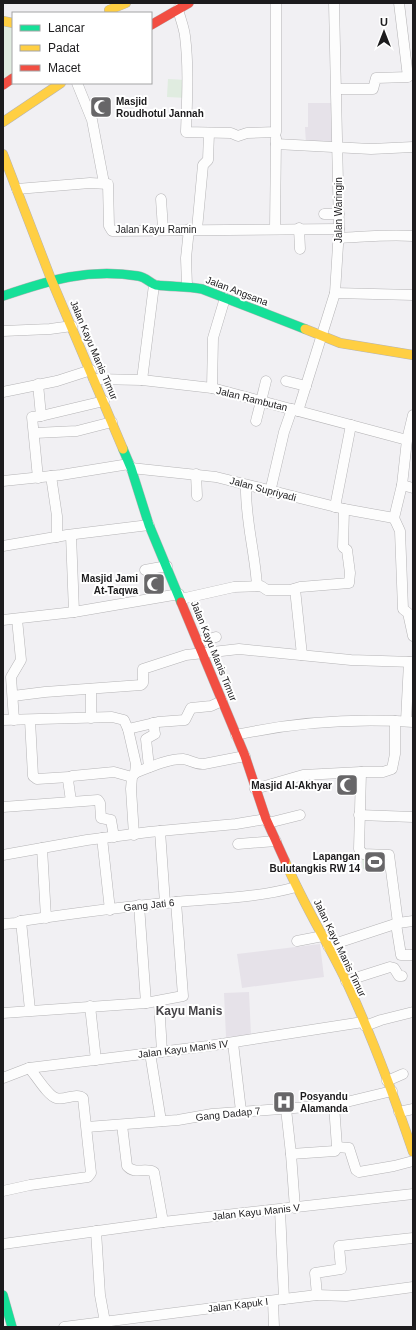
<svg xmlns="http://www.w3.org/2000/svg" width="416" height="1330" font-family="Helvetica,sans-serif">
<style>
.built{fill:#e6e2e9}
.green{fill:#e0ece0}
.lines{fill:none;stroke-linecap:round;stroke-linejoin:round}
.street-casing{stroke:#b5b4b6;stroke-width:11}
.fast-casing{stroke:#b5b4b6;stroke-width:10}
.slow-casing{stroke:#b5b4b6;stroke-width:10}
.jam-casing{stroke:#b5b4b6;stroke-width:10}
.street{stroke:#fdfdfd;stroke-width:10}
.fast{stroke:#16e098;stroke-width:9}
.slow{stroke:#ffcf43;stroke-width:9}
.jam{stroke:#f24e42;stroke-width:9}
.labels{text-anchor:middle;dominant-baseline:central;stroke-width:4;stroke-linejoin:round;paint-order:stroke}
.poi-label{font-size:10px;font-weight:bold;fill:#1c1b1d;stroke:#fff;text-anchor:end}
.street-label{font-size:10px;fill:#1c1b1d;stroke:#fff}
.quarter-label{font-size:12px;font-weight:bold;fill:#474549;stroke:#fff}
</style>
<rect width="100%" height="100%" fill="#f1f0f3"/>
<!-- built -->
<g class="built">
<polygon points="308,103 335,103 335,142 306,144 305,127 308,127"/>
<polygon points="320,944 324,977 242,988 237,954"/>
<polygon points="249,992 251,1035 226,1037 224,993"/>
</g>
<!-- green -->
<g class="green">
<polygon points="3,21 13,23 13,78 3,81"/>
<polygon points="168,79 187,80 187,98 167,97"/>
<polygon points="387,855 388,868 363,869 362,856"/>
</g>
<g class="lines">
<!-- street casing -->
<g class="street-casing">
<g id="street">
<path d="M178,9C180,18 184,27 185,36C189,68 187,100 186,132L231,133L238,136L247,133L276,132V3"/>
<polyline points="77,83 92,120 104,183"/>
<polyline points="337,89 373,89 376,78 408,77 399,3"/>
<polyline points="276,144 371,149 413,147"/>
<polyline points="17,189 90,183 108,184 109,226 112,231 339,229"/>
<polyline points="161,199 163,229"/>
<polyline points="324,214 339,214"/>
<polyline points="299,228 300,249"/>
<polyline points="197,229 203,165 208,160 209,133"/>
<polyline points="275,229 276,138"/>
<path d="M338,238C363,237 388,234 413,236"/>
<polyline points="187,286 186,258 189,229"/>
<polyline points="335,293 413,295"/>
<polyline points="3,331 50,329 72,326"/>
<polyline points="94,379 142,380 212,388 407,440"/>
<polyline points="142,380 154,285"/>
<polyline points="286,381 306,386"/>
<polyline points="212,388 213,338 225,298"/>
<polyline points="3,392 57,381 91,370"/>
<polyline points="298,411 335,293 339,229 334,3"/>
<polyline points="41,416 104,401"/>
<polyline points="256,421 266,381"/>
<polyline points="35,433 77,431 112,422"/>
<polyline points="131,468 216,477 344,509 394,518"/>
<polyline points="196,474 197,496"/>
<polyline points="51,476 57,516 57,537"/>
<polyline points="38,478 32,417 41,416 38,384"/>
<polyline points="3,481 61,475 129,464"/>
<path d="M246,485C245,519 255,552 257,586"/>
<polyline points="402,485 413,488"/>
<polyline points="270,492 284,432 292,409"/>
<polyline points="335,507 351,425"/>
<polyline points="394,518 400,531 403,609 408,613 413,636"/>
<polyline points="394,518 402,485 407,440 413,415"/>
<polyline points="71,535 74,612"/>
<polyline points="3,546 67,535 149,525"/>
<polyline points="145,570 167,566"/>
<polyline points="295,589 302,655"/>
<polyline points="181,599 234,587 261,586 267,590 290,590 300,587 349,583 350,573 347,550 343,547 344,509"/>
<polyline points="3,620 74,612 179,594"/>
<polyline points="199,642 216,637"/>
<polyline points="91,689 91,718"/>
<polyline points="13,696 45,692 141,685 143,683 143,669 186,655 239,649 351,660 413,662"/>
<polyline points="3,720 112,717 124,720 128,729 158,722 185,720 191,708 211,706 222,701"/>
<polyline points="14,720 11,677 21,660 17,619"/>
<polyline points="30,720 33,776 37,779 69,777"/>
<polyline points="406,721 409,662"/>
<polyline points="128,729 136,764 135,773 132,777 131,789 134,835"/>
<path d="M236,735C296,722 352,718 413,722"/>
<polyline points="149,767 146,739 155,734 153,723"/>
<polyline points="361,772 383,772 392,769 395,754 395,721"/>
<path d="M135,773C150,767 167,759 183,759C191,760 196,765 204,764L245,756"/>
<polyline points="255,789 303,775 361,772 359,849 363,854 389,855 398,923"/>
<polyline points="71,801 68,780 72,776 114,772 132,777"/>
<polyline points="3,807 98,800 100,803 101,818 111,820 114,837"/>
<polyline points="359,815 413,817"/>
<polyline points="268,823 300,815"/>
<polyline points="160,831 165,903"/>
<polyline points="102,838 110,910"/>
<polyline points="238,844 276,841"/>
<polyline points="42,848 46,918"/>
<polyline points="3,855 87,840 149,832 236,824 266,819"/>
<polyline points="139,905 146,1003"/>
<polyline points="21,921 30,1010"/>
<path d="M3,924L16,923L21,921C69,914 117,907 166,903C210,898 253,899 296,887"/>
<polyline points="396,924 401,955 413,955"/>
<polyline points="297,941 323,936"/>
<polyline points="328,946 398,923 413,921"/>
<polyline points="346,981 390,967 394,968 399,976 402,976"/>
<polyline points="159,1001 162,1052"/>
<polyline points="90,1006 96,1060"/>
<polyline points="3,1013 146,1003 183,996 176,902"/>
<polyline points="365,1026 381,1020 413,1012"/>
<polyline points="233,1043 241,1111"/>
<polyline points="150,1053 161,1121"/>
<polyline points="3,1078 29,1068 208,1046 363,1022"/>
<polyline points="387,1081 403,1074"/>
<polyline points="286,1109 291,1154 295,1208"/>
<polyline points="399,1112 413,1109"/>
<path d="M122,1125L127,1166C135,1175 145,1167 154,1172L163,1222"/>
<polyline points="87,1127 178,1120 212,1114 334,1105 392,1091"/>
<polyline points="337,1147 349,1148 356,1170 359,1172 394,1166 413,1161"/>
<polyline points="291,1154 335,1151 337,1147 334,1105"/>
<path d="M3,1191L30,1185L88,1177L91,1173L83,1098C76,1092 65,1101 56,1098C47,1095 36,1075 29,1068"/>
<polyline points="280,1210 284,1299"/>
<polyline points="96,1231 100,1295 105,1322"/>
<polyline points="3,1244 163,1222 413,1194"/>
<polyline points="317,1295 315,1273 341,1269 339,1246 413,1238"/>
<polyline points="273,1301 274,1327"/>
<polyline points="64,1327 284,1299 317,1295 346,1296 413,1287"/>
</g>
</g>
<!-- fast casing -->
<g class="fast-casing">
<g id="fast">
<path d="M3,296C50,280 88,268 138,276C146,277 151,284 156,285C172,287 187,286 202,289L305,329"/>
<polyline points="123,449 131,468 149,525 181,602"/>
<polyline points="3,1295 12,1327"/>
</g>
</g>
<!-- slow casing -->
<g class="slow-casing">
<g id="slow">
<polyline points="109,10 126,3"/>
<polyline points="3,21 13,23"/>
<polyline points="3,122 61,83"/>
<polyline points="3,154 51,279 123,449"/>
<polyline points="305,329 340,343 413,355"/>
<path d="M285,861C303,904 328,943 348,985C373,1039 394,1096 413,1152"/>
</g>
</g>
<!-- jam casing -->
<g class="jam-casing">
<g id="jam">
<polyline points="151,25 189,3"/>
<polyline points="3,85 13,78"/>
<polyline points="181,602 245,756 266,819 285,861"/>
</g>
</g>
<!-- street -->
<use href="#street" class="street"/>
<!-- fast -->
<use href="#fast" class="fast"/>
<!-- slow -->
<use href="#slow" class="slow"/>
<!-- jam -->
<use href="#jam" class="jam"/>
</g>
<!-- icons -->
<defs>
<g id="mosque-square" transform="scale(1.15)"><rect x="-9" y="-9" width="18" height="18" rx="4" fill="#676668" stroke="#fff"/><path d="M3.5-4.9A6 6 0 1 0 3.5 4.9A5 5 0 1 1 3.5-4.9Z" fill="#fff"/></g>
<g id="stadium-square" transform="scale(1.15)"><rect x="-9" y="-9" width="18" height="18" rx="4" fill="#676668" stroke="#fff"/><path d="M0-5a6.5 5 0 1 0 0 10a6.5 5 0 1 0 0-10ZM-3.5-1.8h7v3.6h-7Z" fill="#fff"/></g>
<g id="hospital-square" transform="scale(1.15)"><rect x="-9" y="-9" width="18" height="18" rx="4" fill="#676668" stroke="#fff"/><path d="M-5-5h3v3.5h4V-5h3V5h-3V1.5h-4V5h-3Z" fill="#fff"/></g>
</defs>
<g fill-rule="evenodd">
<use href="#mosque-square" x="101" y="107"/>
<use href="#mosque-square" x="154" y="584"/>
<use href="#mosque-square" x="347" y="785"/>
<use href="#stadium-square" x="375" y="862"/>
<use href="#hospital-square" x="284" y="1102"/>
</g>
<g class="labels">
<!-- poi labels -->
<g class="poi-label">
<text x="116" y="101" text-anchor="start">Masjid<tspan x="116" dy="12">Roudhotul Jannah</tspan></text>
<text x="138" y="578">Masjid Jami<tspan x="138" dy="12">At-Taqwa</tspan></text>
<text x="332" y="785">Masjid Al-Akhyar</text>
<text x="360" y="856">Lapangan<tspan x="360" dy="12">Bulutangkis RW 14</tspan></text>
<text x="300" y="1096" text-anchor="start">Posyandu<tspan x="300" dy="12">Alamanda</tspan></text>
</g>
<!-- street labels -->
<g class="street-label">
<text transform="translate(338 210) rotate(-90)">Jalan Waringin</text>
<text x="156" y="229">Jalan Kayu Ramin</text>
<text transform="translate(237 291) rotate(21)">Jalan Angsana</text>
<text transform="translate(94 350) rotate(67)">Jalan Kayu Manis Timur</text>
<text transform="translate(252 399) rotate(14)">Jalan Rambutan</text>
<text transform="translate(263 489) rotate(15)">Jalan Supriyadi</text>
<text transform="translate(214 651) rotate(68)">Jalan Kayu Manis Timur</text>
<text transform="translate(149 905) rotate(-6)">Gang Jati 6</text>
<text transform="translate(340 948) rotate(64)">Jalan Kayu Manis Timur</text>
<text transform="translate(183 1049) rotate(-7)">Jalan Kayu Manis IV</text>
<text transform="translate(228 1114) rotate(-6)">Gang Dadap 7</text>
<text transform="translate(256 1212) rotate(-6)">Jalan Kayu Manis V</text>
<text transform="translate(238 1305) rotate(-7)">Jalan Kapuk I</text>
</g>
<!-- quarter labels -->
<g class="quarter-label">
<text x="189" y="1011">Kayu Manis</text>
</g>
</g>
<!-- border -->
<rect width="416" height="1330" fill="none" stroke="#1c1b1d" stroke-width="8"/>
<!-- legend -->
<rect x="12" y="12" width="140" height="72" fill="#ffffff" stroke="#a4a4a5"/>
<rect x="20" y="25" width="20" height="6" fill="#16e098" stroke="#a4a4a5"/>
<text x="48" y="32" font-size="12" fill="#1c1b1d">Lancar</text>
<rect x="20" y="45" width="20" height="6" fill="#ffcf43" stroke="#a4a4a5"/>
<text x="48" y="52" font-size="12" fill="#1c1b1d">Padat</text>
<rect x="20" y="65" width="20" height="6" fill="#f24e42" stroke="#a4a4a5"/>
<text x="48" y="72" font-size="12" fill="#1c1b1d">Macet</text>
<!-- north arrow -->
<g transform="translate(384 32)" stroke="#ffffff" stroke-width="3" paint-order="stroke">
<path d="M0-3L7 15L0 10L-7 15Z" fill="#1c1b1d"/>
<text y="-6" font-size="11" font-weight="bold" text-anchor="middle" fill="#1c1b1d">U</text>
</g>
</svg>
